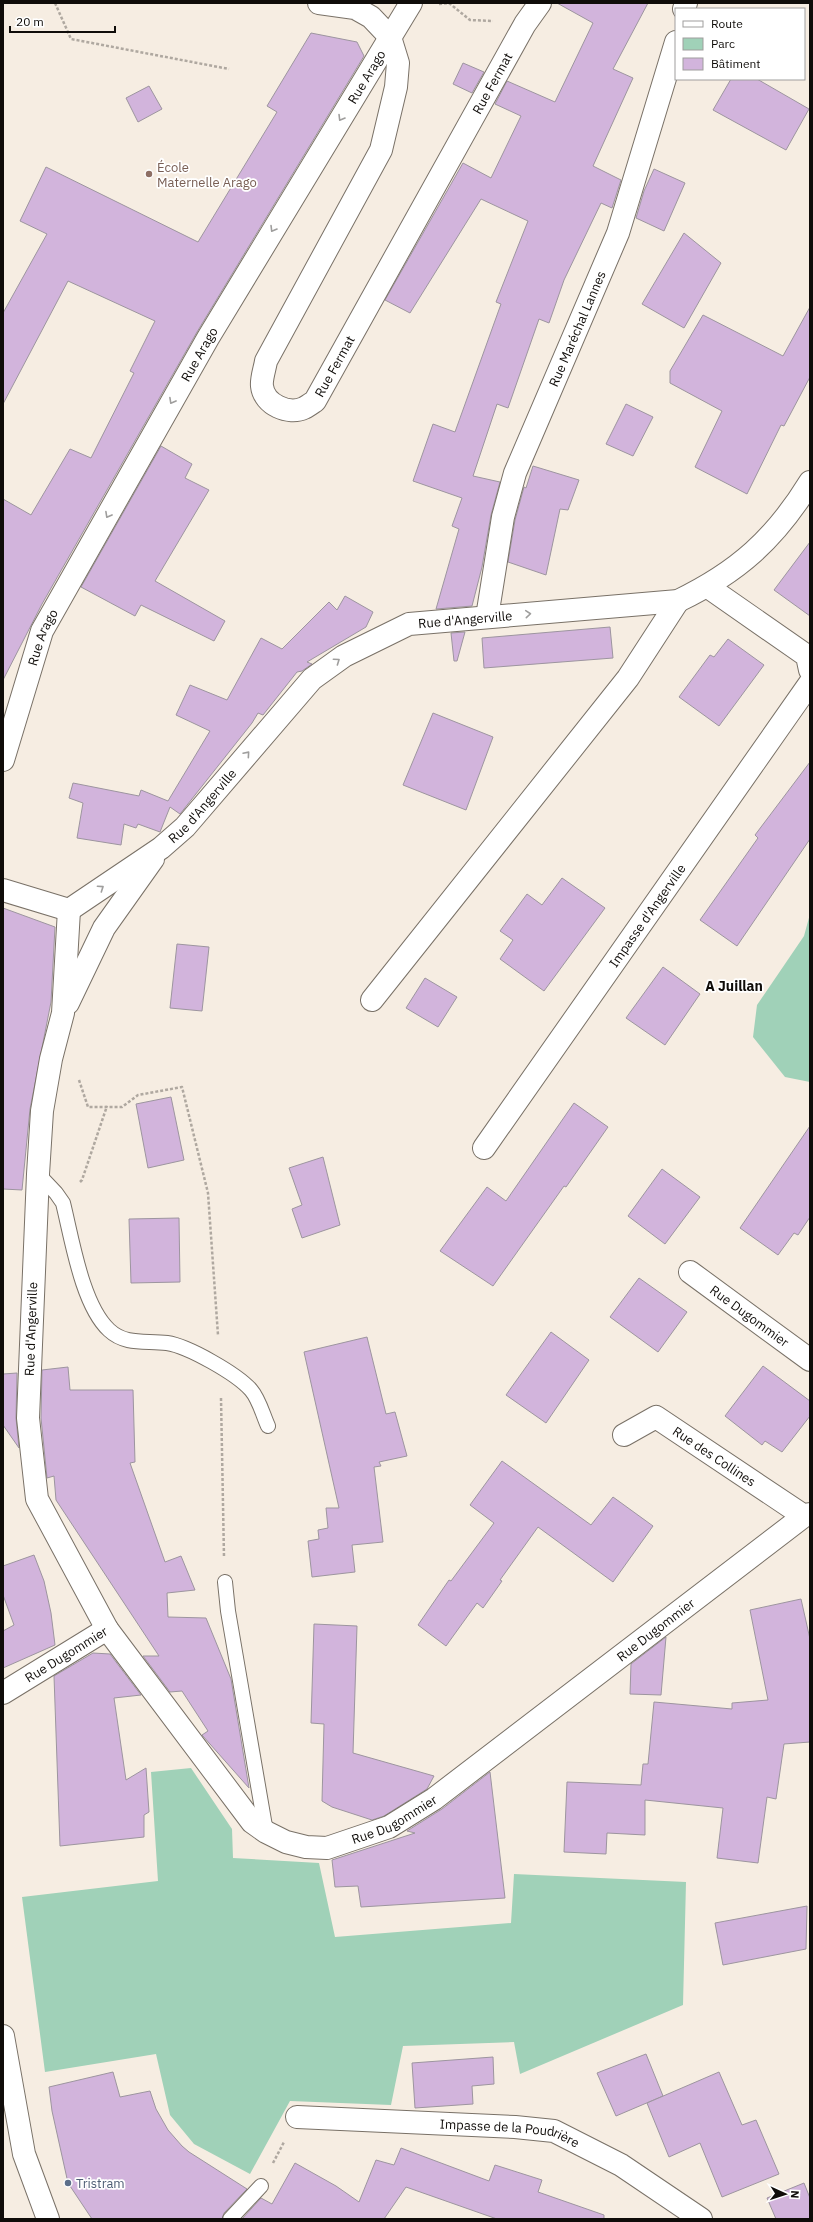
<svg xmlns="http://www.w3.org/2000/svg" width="813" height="2222" font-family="'IBM Plex Sans',sans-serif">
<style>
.green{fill:#a0d1b8}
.building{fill:#d2b4dc;stroke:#9d959f}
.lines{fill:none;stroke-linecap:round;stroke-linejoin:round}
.service-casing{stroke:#797167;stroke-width:16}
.minor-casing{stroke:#797167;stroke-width:24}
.tertiary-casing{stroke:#797167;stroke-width:24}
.path{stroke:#afa8a0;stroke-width:2.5;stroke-dasharray:3 2;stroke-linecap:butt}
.service{stroke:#fff;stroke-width:14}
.minor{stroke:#fff;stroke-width:22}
.tertiary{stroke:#fff;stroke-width:22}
.oneway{stroke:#9f9e9d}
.education-dot{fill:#8d6e63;stroke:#fff;stroke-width:1.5}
.service-dot{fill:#5c6f8a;stroke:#fff;stroke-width:1.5}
.labels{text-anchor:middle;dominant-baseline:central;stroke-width:3.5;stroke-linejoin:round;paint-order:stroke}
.street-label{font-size:13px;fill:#0f0c09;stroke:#fff}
.education-label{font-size:13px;fill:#785e54;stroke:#fff;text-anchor:start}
.service-label{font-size:13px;fill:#4e5e75;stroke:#fff;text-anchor:start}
.neighbourhood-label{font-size:14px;font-weight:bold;fill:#0f0c09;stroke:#fff}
</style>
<rect width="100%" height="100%" fill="#f6ede2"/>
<!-- green -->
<g class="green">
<polygon points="810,914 810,1082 785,1077 753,1037 757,1005 804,936"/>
<polygon points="191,1768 232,1829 233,1858 319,1863 335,1937 511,1923 514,1874 686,1882 683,2005 520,2074 514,2042 403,2046 391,2105 290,2101 250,2174 194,2144 170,2115 156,2054 45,2072 22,1897 158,1881 151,1772"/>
</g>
<!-- building -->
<g class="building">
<polygon points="557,3 648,3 613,69 633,78 593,166 621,180 612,208 601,203 564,280 549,323 539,319 508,408 497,404 473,476 500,482 491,515 482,567 472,606 436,609 459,529 452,526 462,498 413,481 433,424 455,432 501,304 496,302 528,221 481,199 410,313 385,300 463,163 491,178 521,116 495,104 507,81 555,102 593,23"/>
<polygon points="311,33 357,42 364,56 197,332 42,604 3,680 3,499 31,515 70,449 91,458 134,373 130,371 155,321 68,281 3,404 3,313 47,234 20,221 46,167 198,242 277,112 267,106"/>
<polygon points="463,63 484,72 472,93 453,84"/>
<polygon points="731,79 757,79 809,109 786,150 713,110"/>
<polygon points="149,86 162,109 138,122 126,98"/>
<polygon points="654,169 685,183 664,231 636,218 644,191"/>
<polygon points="684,233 721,263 684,328 642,304"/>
<polygon points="810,307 810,377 784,426 781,425 747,494 695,467 722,411 670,383 670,371 703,315 783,356"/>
<polygon points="626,404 653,417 633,456 606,444"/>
<polygon points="161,446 192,464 185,478 209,490 155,581 225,621 214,641 141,605 135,616 81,587"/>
<polygon points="533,466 579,480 568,510 560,509 546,575 508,562 515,520 524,487 526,488"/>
<polygon points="810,542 810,616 774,590"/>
<polygon points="345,596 373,612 366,627 307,662 312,664 302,671 297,672 263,715 258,713 252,723 180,814 170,807 160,832 138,824 136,828 124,824 121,845 77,838 83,803 69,798 73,783 139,796 141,790 168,801 210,731 176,715 190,685 227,700 261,638 282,649 329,602 337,610"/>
<polygon points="610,627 613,658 484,668 482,638"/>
<polygon points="465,632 457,661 454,661 451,633"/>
<polygon points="728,639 764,665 719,726 679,697 710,655 714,657"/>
<polygon points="433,713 493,737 466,810 403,785"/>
<polygon points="810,762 810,839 737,946 700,920 758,838 755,835"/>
<polygon points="562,878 605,908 544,991 500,959 513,940 500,931 527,894 542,905"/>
<polygon points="3,908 55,927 51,1002 30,1109 22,1190 3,1189"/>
<polygon points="177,944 209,947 202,1011 170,1008"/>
<polygon points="663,967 700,994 665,1045 626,1018"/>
<polygon points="425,978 457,997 438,1027 406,1008"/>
<polygon points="171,1097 184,1160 148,1168 136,1104"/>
<polygon points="574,1103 608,1127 566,1187 564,1186 493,1286 440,1251 487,1187 506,1201"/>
<polygon points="810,1126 810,1217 798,1235 794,1233 778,1255 740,1228"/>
<polygon points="323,1157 340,1225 302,1238 292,1209 302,1205 289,1168"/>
<polygon points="662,1169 700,1197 665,1244 628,1216"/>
<polygon points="179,1218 180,1282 131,1283 129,1219"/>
<polygon points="639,1278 687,1312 658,1352 610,1317"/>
<polygon points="551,1332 589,1360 546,1423 506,1395"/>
<polygon points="367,1337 386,1414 395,1412 407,1456 379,1462 381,1466 374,1467 383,1542 352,1545 355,1572 312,1577 308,1541 319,1539 318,1530 328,1528 326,1508 339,1508 304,1352"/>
<polygon points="763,1366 810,1401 810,1416 782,1452 765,1441 762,1445 725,1416"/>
<polygon points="68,1367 70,1390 133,1390 135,1462 130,1463 165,1562 181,1556 195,1590 167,1593 168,1617 206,1618 231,1679 249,1788 202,1735 208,1731 182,1691 170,1692 143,1656 159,1656 56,1500 54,1476 47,1478 41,1418 42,1370"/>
<polygon points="17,1373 16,1418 19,1448 3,1425 3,1374"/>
<polygon points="502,1461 591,1525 613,1497 653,1526 613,1582 538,1527 500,1580 502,1581 483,1608 477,1603 446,1646 418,1625 449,1580 451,1581 494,1523 470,1505"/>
<polygon points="34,1555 44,1581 51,1613 55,1645 3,1668 3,1631 14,1625 3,1595 3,1566"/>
<polygon points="801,1599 810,1639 810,1742 784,1744 776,1799 767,1797 758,1863 717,1858 723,1808 645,1800 645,1835 607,1833 606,1854 564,1852 567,1782 641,1785 643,1764 648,1764 654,1702 732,1709 732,1703 768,1700 750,1610"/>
<polygon points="314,1624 357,1626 353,1753 434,1776 427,1789 384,1816 372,1820 332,1807 322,1801 324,1724 311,1723"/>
<polygon points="666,1637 661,1695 630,1694 631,1664"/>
<polygon points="93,1653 110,1654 141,1695 114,1698 126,1780 146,1768 149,1812 144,1815 144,1837 60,1846 54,1676"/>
<polygon points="490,1772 505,1898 361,1907 358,1886 335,1887 332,1860 415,1833 407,1831 442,1809"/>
<polygon points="807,1906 806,1949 723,1965 715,1923"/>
<polygon points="646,2054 663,2096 616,2116 597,2073"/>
<polygon points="493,2057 494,2084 472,2086 473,2104 415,2108 412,2063"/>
<polygon points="113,2072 120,2097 150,2091 156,2109 168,2130 182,2146 189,2152 247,2189 224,2213 222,2219 92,2219 68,2183 52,2111 49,2087"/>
<polygon points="719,2072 742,2125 756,2120 779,2174 722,2197 700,2143 669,2157 647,2103"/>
<polygon points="401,2148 489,2181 495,2165 542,2180 538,2192 604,2215 604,2219 497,2219 406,2187 384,2219 242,2219 261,2198 272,2204 295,2163 336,2186 359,2202 376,2160 394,2165"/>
<polygon points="804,2183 810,2198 810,2219 776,2219 767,2198"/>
</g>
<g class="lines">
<!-- service casing -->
<g class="service-casing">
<g id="service">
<path d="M38,1174L56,1193L63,1203C72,1239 82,1305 109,1330C126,1346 147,1340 167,1343C188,1346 237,1374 251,1390C259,1399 263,1415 268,1426"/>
<polyline points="225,1582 228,1611 266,1832"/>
<polyline points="230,2219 261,2186"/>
</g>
</g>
<!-- minor casing -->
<g class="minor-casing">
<g id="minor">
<path id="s1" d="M319,3L355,8L371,17L390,37L398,63L396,87L381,150L266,361C265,368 261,379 262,386C264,405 289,415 304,408C308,406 312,403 315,401L525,24L540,3"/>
<polyline points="684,9 686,3"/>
<polyline points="708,587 807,656 810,670"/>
<path id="s2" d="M487,617L503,517L515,473L618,233L676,42"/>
<path id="s3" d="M3,760L42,631L208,338L411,3"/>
<polyline points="3,890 69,910"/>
<path id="s4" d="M69,910L161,848L185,827L312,679L344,656L409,624L678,601C738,572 775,539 810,482"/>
<polyline points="69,910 63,1013 51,1059 42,1111 38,1174 28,1418 37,1499 107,1629"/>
<polyline points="372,1000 628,678 678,601"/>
<polyline points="68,1003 104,928 153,859"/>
<path id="s5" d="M484,1148L810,683"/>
<path id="s6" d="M690,1272L810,1360"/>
<path id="s7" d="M624,1435L656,1417L804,1516"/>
<path id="s8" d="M3,1693L107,1629L252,1822L266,1832L286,1842L306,1847L327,1848L389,1827L434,1799L804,1516L810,1514"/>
<path id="s9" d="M297,2117L515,2127L554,2131L621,2165L701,2219"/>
</g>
</g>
<!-- tertiary casing -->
<g class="tertiary-casing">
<polyline id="tertiary" points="3,2036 24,2154 48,2219"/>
</g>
<!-- path -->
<g class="path">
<polyline points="55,3 71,39 229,69"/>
<polyline points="439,4 449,3 470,20 493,21"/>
<polyline points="79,1080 88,1107 122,1107 138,1095 182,1087 208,1193 218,1335"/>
<polyline points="80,1182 82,1180 107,1106"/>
<polyline points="221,1398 224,1557"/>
<polyline points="273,2163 284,2142"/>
</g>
<!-- service -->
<use href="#service" class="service"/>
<!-- minor -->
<use href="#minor" class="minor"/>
<!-- tertiary -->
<use href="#tertiary" class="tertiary"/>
</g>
<!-- one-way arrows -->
<defs><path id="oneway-chevron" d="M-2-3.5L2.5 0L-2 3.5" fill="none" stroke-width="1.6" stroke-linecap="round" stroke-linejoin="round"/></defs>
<g class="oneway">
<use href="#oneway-chevron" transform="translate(341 118) rotate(121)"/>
<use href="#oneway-chevron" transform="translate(273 229) rotate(121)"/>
<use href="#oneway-chevron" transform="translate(172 401) rotate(119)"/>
<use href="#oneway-chevron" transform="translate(108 515) rotate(119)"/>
<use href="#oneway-chevron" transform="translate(528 614) rotate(-5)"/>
<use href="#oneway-chevron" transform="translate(337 661) rotate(-35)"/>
<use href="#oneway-chevron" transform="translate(247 754) rotate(-49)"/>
<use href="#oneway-chevron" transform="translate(101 888) rotate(-34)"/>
</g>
<!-- markers -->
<circle class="education-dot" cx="149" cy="174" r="4"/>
<circle class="service-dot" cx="68" cy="2183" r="4"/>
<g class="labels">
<!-- street labels -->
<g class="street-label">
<text stroke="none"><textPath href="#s3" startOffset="777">Rue Arago</textPath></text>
<text stroke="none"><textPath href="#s1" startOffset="895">Rue Fermat</textPath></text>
<text stroke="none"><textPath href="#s2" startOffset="304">Rue Maréchal Lannes</textPath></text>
<text stroke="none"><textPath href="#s3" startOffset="453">Rue Arago</textPath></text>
<text stroke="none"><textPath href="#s1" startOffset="571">Rue Fermat</textPath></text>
<text stroke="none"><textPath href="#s4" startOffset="506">Rue d'Angerville</textPath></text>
<text stroke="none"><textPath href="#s3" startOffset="129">Rue Arago</textPath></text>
<text stroke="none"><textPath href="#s4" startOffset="170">Rue d'Angerville</textPath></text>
<text stroke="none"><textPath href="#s5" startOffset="284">Impasse d'Angerville</textPath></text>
<text stroke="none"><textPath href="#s6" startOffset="74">Rue Dugommier</textPath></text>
<text transform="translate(31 1329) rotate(-88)">Rue d'Angerville</text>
<text stroke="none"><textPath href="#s7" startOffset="107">Rue des Collines</textPath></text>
<text stroke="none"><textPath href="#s8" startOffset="842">Rue Dugommier</textPath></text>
<text stroke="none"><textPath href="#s8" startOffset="74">Rue Dugommier</textPath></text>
<text stroke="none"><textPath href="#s8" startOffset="518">Rue Dugommier</textPath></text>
<text stroke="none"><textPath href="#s9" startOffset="214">Impasse de la Poudrière</textPath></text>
</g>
<!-- education labels -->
<g class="education-label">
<text x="157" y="167">École<tspan x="157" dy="15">Maternelle Arago</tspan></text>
</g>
<!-- service labels -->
<g class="service-label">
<text x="76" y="2183">Tristram</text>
</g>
<!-- neighbourhood labels -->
<g class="neighbourhood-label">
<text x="734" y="986">A Juillan</text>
</g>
</g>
<!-- border -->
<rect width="813" height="2222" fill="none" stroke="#0f0c09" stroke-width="8"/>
<!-- legend -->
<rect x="675" y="8" width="130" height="72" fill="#ffffff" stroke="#9f9e9d"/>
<rect x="683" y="21" width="20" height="6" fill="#ffffff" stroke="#9f9e9d"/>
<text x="711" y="28" font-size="12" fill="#0f0c09">Route</text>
<rect x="683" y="38" width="20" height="12" fill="#a0d1b8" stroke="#9f9e9d"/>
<text x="711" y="48" font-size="12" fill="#0f0c09">Parc</text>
<rect x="683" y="58" width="20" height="12" fill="#d2b4dc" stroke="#9f9e9d"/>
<text x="711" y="68" font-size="12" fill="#0f0c09">Bâtiment</text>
<!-- north arrow -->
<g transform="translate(785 2194) rotate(93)" stroke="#ffffff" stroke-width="3" paint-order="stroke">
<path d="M0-3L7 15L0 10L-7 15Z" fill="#0f0c09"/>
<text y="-6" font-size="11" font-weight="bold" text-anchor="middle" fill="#0f0c09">N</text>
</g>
<!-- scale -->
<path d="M10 26v6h105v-6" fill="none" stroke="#0f0c09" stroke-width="2"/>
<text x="16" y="26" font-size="12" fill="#0f0c09" stroke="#ffffff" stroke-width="3" paint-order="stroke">20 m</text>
</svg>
